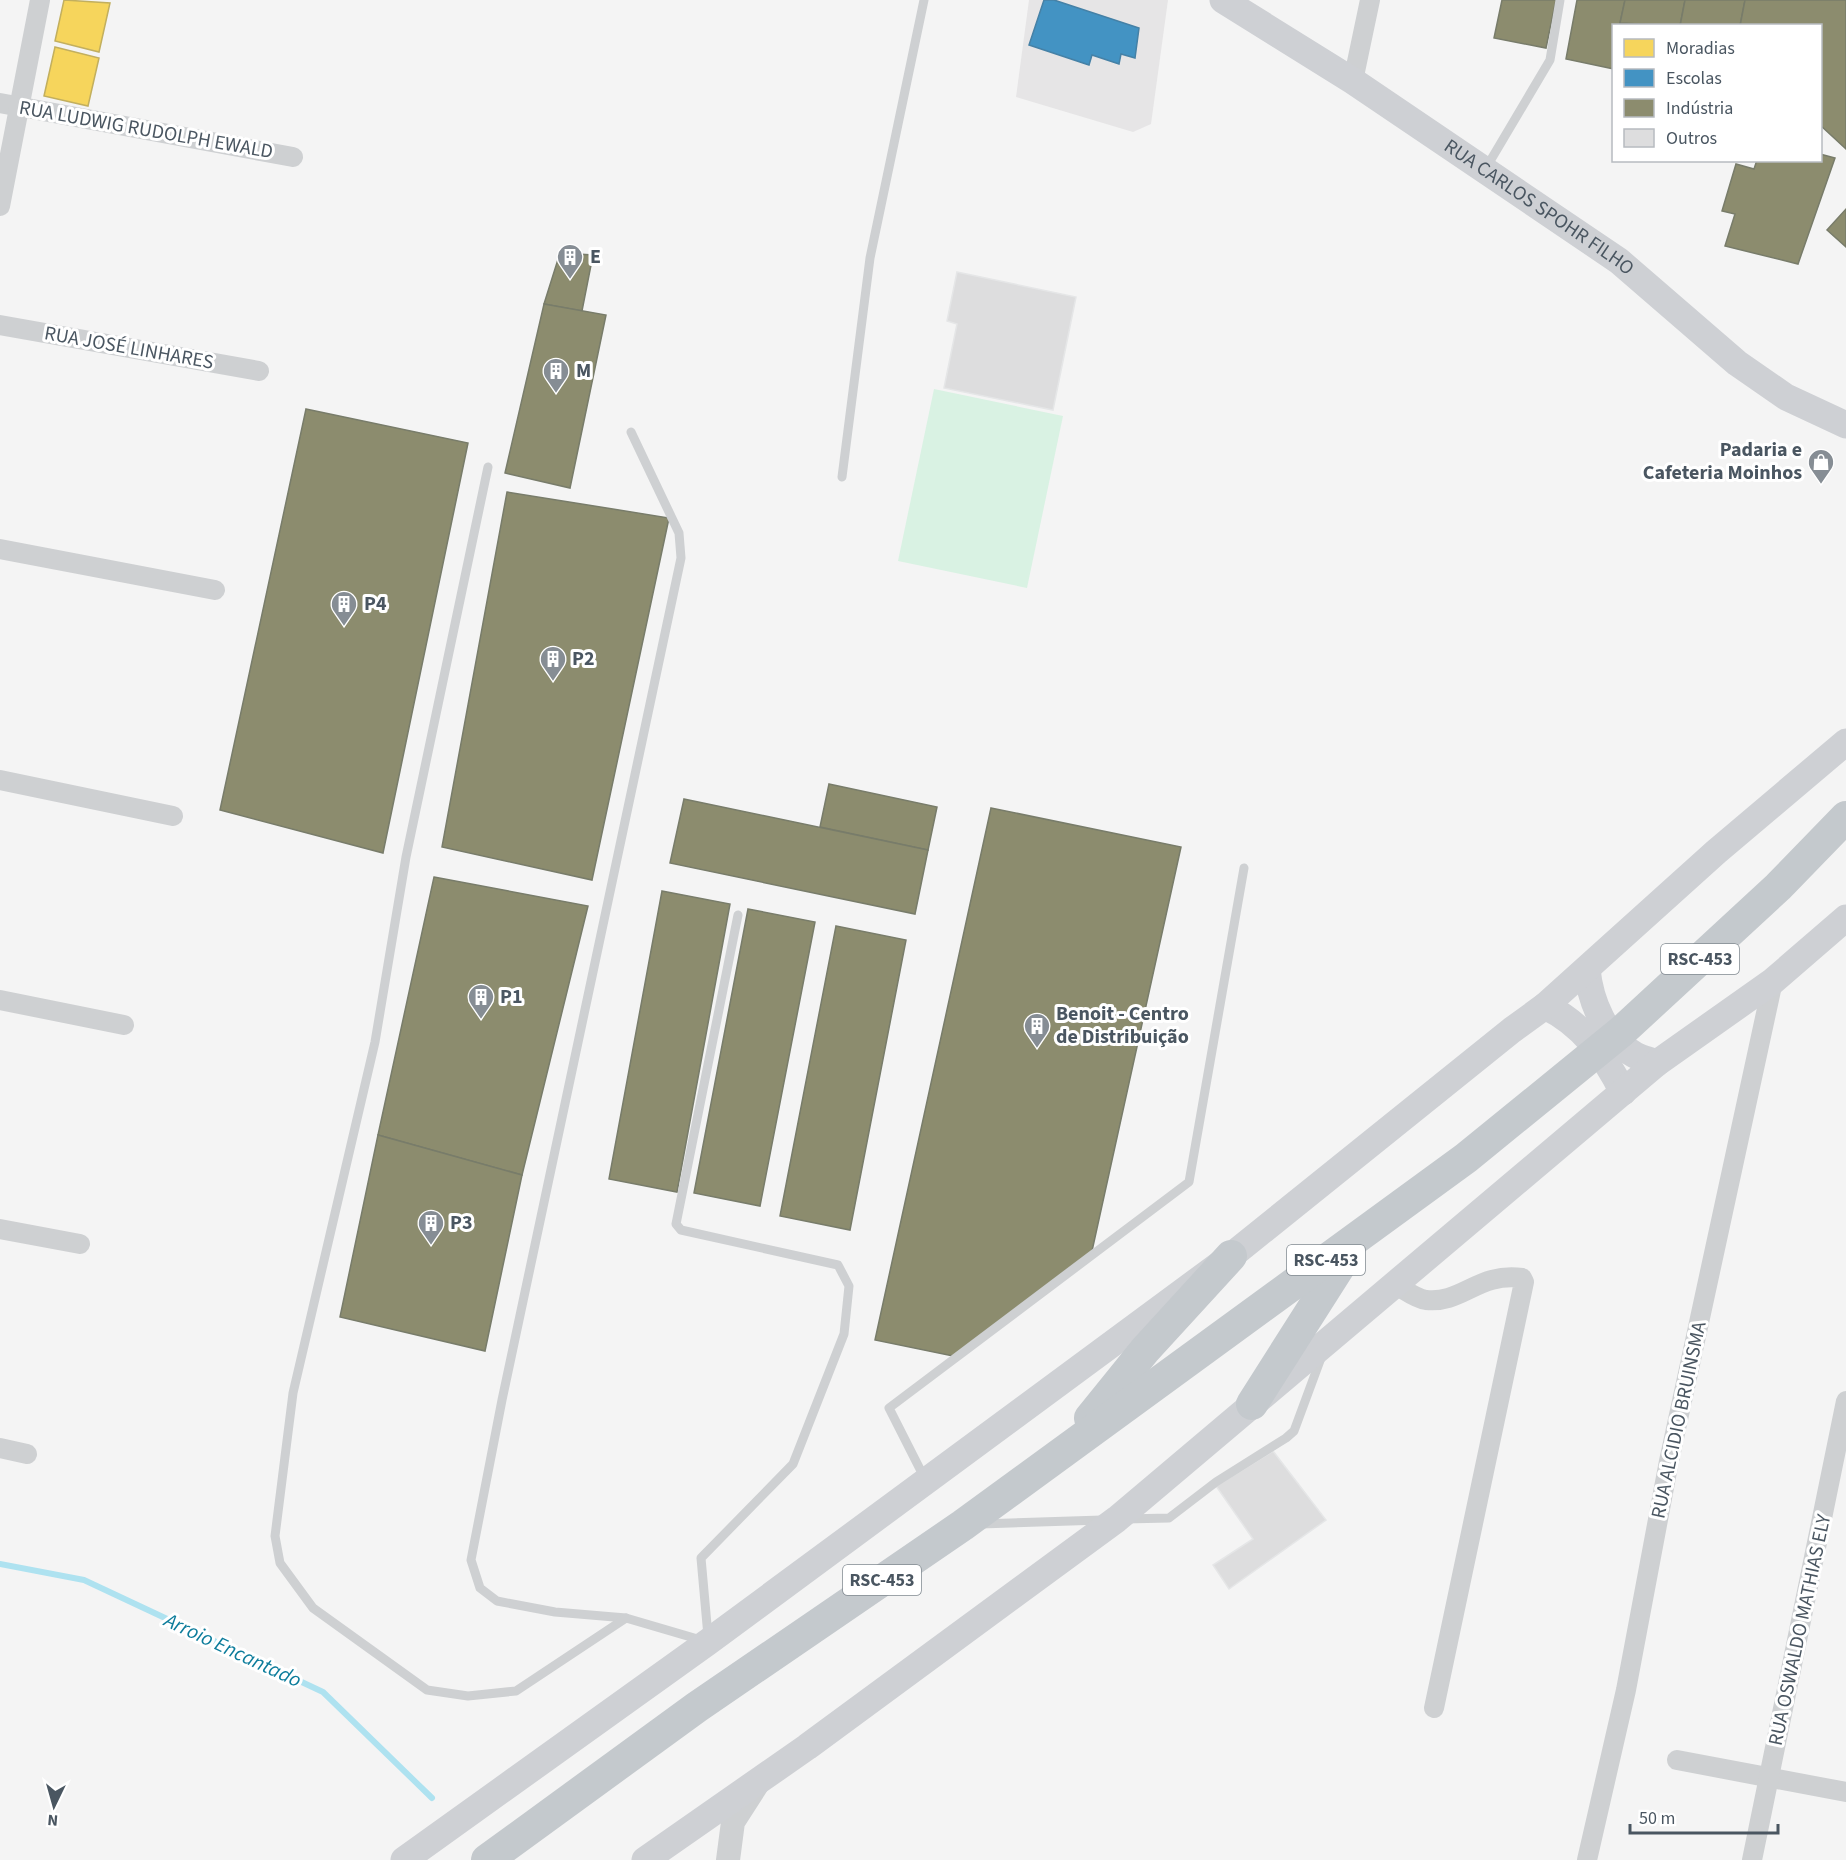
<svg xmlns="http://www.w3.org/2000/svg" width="1846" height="1860" font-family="'Source Sans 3',sans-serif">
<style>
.education{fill:#e6e5e6}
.green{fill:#d9f2e3}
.homes{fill:#f6d55c;stroke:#c2af5e;stroke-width:1.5}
.schools{fill:#4393c3;stroke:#4581a6;stroke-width:1.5}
.industry{fill:#8c8c6e;stroke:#787c6a;stroke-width:1.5}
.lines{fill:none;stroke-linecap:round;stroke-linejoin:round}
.stream{stroke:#aee2f0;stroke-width:6}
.building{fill:#ddddde;stroke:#e5e6e7;stroke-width:1.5}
.service{stroke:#ced0d2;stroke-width:9}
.minor{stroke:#ced0d2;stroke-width:20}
.tertiary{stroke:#ced0d2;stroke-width:24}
.secondary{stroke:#ced0d4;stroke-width:27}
.trunk{stroke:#c4c9cd;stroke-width:32}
.labels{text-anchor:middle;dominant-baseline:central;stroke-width:6;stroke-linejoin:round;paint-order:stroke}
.shield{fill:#fff;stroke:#808990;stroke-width:1.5}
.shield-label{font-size:18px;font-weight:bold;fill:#4a5661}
.street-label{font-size:20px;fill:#4a5661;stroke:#fff}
.poi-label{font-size:20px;font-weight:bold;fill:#4a5661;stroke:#fff;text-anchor:start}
.water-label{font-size:21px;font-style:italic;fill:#0c7c9b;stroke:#fff}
</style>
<rect width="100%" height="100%" fill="#f4f4f4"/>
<!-- education -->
<polygon class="education" points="1029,0 1168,0 1151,124 1133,132 1016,97"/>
<!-- green -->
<polygon class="green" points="934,389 1063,416 1027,588 898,561"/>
<!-- homes -->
<g class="homes">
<polygon points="64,0 110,3 99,52 55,41"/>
<polygon points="55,47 99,58 88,106 44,96"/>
</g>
<!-- schools -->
<polygon class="schools" points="1044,0 1054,0 1139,28 1135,58 1121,54 1119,64 1092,55 1089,65 1029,45"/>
<!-- industry -->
<g class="industry">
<polygon points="1502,0 1556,0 1546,48 1494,38"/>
<polygon points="1577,0 1625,0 1620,23 1633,26 1614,26 1614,69 1566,59"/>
<polygon points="1625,0 1685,0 1680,26 1620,23"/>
<polygon points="1685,0 1745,0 1740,26 1680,26"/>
<polygon points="1745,0 1846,0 1846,149 1820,125 1820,26 1740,26"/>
<polygon points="1820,154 1835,158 1798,264 1725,246 1735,214 1722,211 1736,164 1754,169 1757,160 1820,160"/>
<polygon points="1846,209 1846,247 1827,230"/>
<polygon points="560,253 593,255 582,311 544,304"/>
<polygon points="544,304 606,315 570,488 505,473"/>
<polygon points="306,409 468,443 383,853 220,810"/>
<polygon points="507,492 669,518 592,880 442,847"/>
<polygon points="829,784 937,807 928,850 820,827"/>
<polygon points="684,799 928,850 915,914 670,863"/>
<polygon points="991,808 1181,847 1092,1251 953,1356 875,1340"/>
<polygon points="434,877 588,906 522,1175 378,1135"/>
<polygon points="662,891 730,904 677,1192 609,1179"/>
<polygon points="748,909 815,922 760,1206 694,1193"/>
<polygon points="836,926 906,940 850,1230 780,1216"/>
<polygon points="378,1135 522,1175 485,1351 340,1317"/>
</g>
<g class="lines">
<!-- stream -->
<polyline class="stream" points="0,1564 84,1580 323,1692 432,1798"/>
</g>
<!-- building -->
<g class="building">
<polygon points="957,272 1076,297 1053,410 944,388 957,324 947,321"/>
<polygon points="1273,1451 1326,1520 1229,1589 1213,1565 1253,1539 1216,1486"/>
</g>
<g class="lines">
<!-- service -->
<g class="service">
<polyline points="1486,168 1550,60 1560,0"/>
<polyline points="631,432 679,533 681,558 502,1400 471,1560 480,1588 497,1601 555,1612 626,1618 701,1640"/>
<polyline points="488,467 406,857 375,1042 293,1393 275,1536 280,1563 313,1608 427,1690 468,1696 516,1691 626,1618"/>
<polyline points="842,477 870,258 924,0"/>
<polyline points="925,1479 889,1408 1189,1182 1244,868"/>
<polyline points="1125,1519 1169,1518 1216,1482 1286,1438 1294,1431 1321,1358"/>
<polyline points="981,1524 1102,1520"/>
<polyline points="708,1636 701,1558 793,1464 844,1334 849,1286 838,1265 681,1230 676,1224 738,915"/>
</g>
<!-- minor -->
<g class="minor">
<polyline points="1353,81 1370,0"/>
<polyline points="0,103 293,157"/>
<polyline points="0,206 40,0"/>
<polyline points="0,325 259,371"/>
<polyline points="0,549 215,590"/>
<polyline points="0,780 173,816"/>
<polyline points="0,1000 124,1025"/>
<polyline points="0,1229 80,1244"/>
<path d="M1396,1285C1405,1290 1415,1298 1426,1300C1462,1304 1478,1272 1522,1278L1524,1282L1434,1708"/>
<polyline points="0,1448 27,1454"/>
<polyline points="1677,1760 1846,1792"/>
<polyline points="1587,1860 1626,1690 1669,1461 1773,981"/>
<polyline points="1752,1860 1846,1401"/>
</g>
<!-- tertiary -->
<polyline class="tertiary" points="728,1860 733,1822 758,1783"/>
<!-- secondary -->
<g class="secondary">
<path id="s1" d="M1223,0L1353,81L1619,261L1737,363L1786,397L1846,425"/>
<path d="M1587,969C1590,1000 1605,1039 1635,1055C1642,1059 1650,1060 1657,1063"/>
<path d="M1545,1006C1584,1025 1604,1055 1623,1092"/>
<polyline points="404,1860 708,1642 1231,1256 1512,1030 1545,1006 1716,852 1846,742"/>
<polyline points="645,1860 807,1747 1117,1519 1657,1063 1773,981 1846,918"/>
</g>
<!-- trunk -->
<g class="trunk">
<polyline points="1252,1404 1348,1253"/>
<polyline points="1090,1418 1145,1350 1231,1256"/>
<polyline points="487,1860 697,1707 963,1525 1466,1158 1622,1031 1778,887 1846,817"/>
</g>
</g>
<!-- icons -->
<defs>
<g id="building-pin" transform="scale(1.35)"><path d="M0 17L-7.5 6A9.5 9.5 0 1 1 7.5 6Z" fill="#868d94" stroke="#fff"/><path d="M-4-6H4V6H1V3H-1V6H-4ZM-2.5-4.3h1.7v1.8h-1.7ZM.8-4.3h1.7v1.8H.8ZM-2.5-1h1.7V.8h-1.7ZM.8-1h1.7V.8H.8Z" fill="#fff"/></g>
<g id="shop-pin" transform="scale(1.35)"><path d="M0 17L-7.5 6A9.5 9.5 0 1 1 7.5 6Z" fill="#868d94" stroke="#fff"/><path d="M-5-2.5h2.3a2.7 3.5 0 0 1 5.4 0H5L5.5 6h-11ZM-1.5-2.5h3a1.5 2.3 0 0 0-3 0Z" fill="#fff"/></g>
</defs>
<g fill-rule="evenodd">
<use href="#building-pin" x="570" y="257"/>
<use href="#building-pin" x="556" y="371"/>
<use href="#shop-pin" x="1821" y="462"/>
<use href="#building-pin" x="344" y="604"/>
<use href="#building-pin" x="553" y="659"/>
<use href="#building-pin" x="481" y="997"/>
<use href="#building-pin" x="1037" y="1026"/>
<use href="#building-pin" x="431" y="1223"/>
</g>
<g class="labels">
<!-- shield labels -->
<g class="shield">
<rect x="1661" y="944" width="78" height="30" rx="4.5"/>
<rect x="1287" y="1245" width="78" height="30" rx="4.5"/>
<rect x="843" y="1565" width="78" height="30" rx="4.5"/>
</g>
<g class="shield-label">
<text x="1700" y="959">RSC-453</text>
<text x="1326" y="1260">RSC-453</text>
<text x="882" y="1580">RSC-453</text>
</g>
<!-- street labels -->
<g class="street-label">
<text transform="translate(146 130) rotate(10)">RUA LUDWIG RUDOLPH EWALD</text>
<text stroke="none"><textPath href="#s1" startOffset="378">RUA CARLOS SPOHR FILHO</textPath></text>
<text transform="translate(129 348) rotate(10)">RUA JOSÉ LINHARES</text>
<text transform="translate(1679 1420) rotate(-78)">RUA ALCIDIO BRUINSMA</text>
<text transform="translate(1800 1630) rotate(-78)">RUA OSWALDO MATHIAS ELY</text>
</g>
<!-- poi labels -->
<g class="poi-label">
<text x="590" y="257">E</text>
<text x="576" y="371">M</text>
<text x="1802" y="450" text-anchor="end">Padaria e<tspan x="1802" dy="23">Cafeteria Moinhos</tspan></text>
<text x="364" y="604">P4</text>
<text x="572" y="659">P2</text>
<text x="500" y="997">P1</text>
<text x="1056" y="1014">Benoit - Centro<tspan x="1056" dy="23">de Distribuição</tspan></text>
<text x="450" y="1223">P3</text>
</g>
<!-- water labels -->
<g class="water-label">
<text transform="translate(233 1650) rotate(25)">Arroio Encantado</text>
</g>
</g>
<!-- legend -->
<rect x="1612" y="24" width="210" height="138" fill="#ffffff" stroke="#b7bbc0" stroke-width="1.5"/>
<rect x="1624" y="39" width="30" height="18" fill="#f6d55c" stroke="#b7bbc0" stroke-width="1.5"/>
<text x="1666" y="54" font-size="18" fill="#4a5661">Moradias</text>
<rect x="1624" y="69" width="30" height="18" fill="#4393c3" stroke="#b7bbc0" stroke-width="1.5"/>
<text x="1666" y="84" font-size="18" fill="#4a5661">Escolas</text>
<rect x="1624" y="99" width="30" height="18" fill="#8c8c6e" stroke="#b7bbc0" stroke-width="1.5"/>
<text x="1666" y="114" font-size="18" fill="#4a5661">Indústria</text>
<rect x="1624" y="129" width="30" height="18" fill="#ddddde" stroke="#b7bbc0" stroke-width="1.5"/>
<text x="1666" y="144" font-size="18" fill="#4a5661">Outros</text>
<!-- north arrow -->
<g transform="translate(54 1806) rotate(185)" stroke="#ffffff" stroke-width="4.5" paint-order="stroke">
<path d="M0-4.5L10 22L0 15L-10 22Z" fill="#4a5661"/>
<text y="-9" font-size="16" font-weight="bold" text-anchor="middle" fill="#4a5661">N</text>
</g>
<!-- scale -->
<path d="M1630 1824v9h148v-9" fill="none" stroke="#4a5661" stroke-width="3"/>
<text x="1639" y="1824" font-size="18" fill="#4a5661" stroke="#ffffff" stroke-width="4.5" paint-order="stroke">50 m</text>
</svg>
